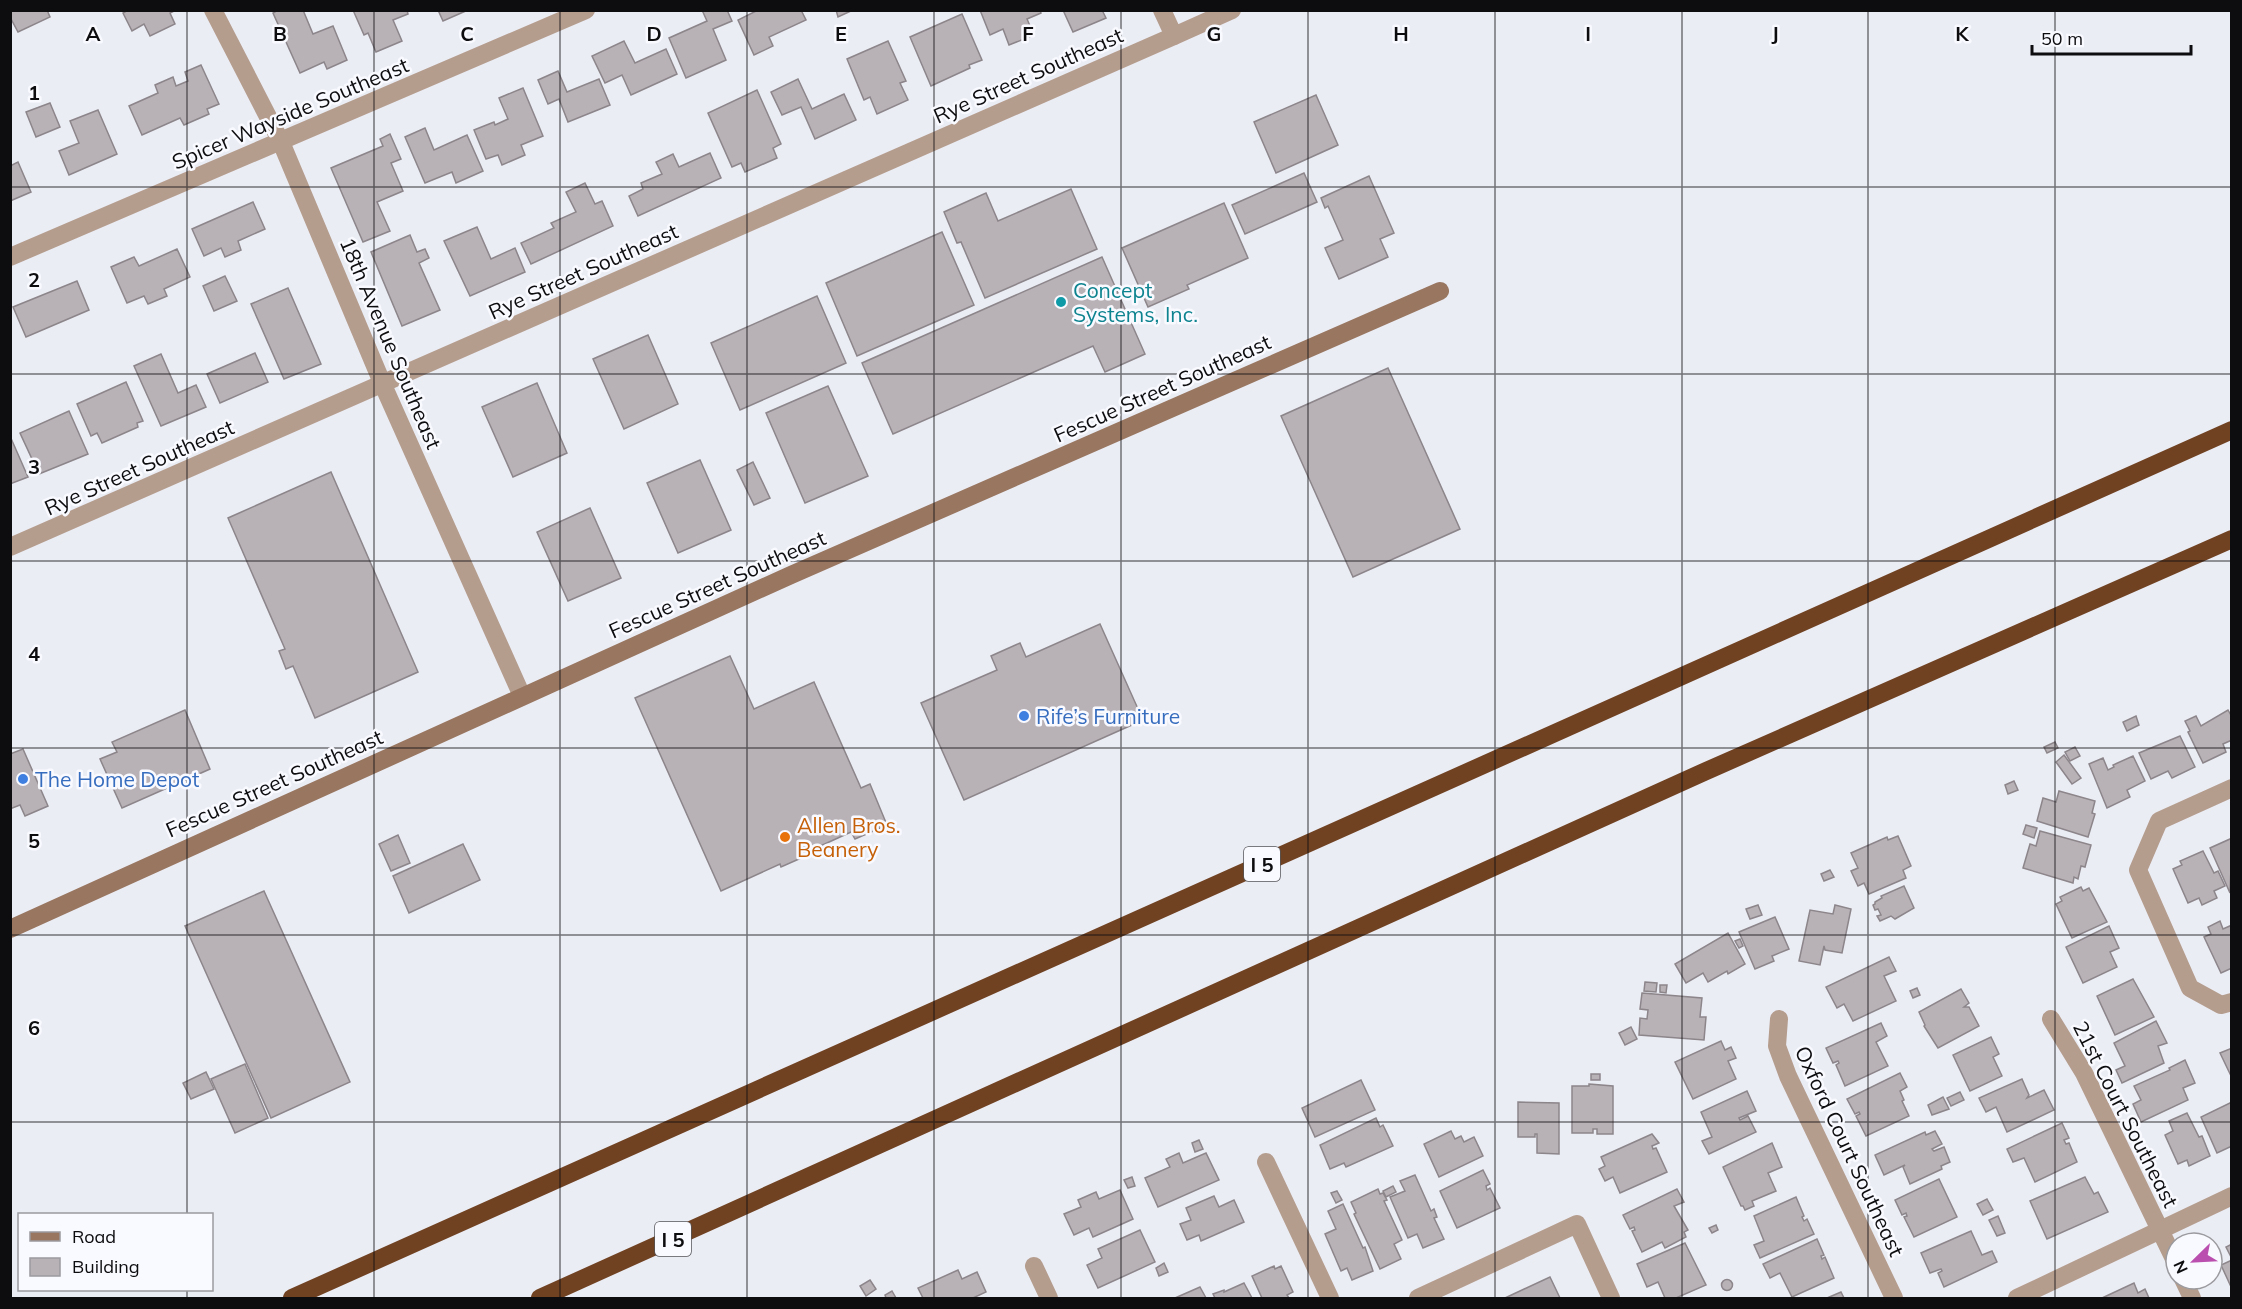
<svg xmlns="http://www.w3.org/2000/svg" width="2242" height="1309" font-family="Mulish,sans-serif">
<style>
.building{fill:#b8b1b6;stroke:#8c858a;stroke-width:1.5}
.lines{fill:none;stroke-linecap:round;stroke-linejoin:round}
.street{stroke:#b59d8e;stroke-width:18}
.secondary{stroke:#987660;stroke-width:18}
.highway{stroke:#704222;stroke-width:18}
.grid{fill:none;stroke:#0d0d10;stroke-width:1.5;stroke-opacity:0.55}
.culture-dot{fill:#0f9aa8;stroke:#f9faff;stroke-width:2}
.shop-dot{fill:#3f7fe0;stroke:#f9faff;stroke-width:2}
.food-dot{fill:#e8710a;stroke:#f9faff;stroke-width:2}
.labels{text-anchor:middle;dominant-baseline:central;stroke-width:5;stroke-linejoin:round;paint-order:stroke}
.shield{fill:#f9faff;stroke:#545458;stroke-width:1.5}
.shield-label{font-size:20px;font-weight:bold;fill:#0d0d10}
.street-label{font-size:21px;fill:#0d0d10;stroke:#f9faff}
.culture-label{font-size:21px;fill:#0d838f;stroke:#f9faff;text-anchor:start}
.shop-label{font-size:21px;fill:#366cbe;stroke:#f9faff;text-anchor:start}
.food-label{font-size:21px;fill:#c56008;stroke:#f9faff;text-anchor:start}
.grid-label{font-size:20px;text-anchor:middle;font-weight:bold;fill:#0d0d10;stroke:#f9faff;stroke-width:5;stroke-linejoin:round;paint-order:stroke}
</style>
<rect width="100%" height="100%" fill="#ebedf5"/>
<!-- building -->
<g class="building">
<polygon points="10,10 47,10 50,17 18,32 10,17"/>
<polygon points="128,10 176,10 170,13 175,24 150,36 144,24 132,31 123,13"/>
<polygon points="278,10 303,10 313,34 333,26 347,60 327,69 324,62 300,73 273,13"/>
<polygon points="353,10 407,10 408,14 393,20 402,41 376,52 368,33 364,35"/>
<polygon points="438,10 468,10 443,21"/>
<polygon points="702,10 727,10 732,21 713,29 726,60 686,78 669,38 707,21"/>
<polygon points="758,10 801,10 806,20 769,37 773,46 754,55 738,20"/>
<polygon points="836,10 853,10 838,17"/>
<polygon points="980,10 1040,10 1041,13 1027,19 1034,35 1009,45 1003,29 990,35"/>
<polygon points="1063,10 1102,10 1106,18 1073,32"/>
<polygon points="962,14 982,60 969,65 970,68 931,86 910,37"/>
<polygon points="624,41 635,63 666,49 677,74 631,95 622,75 605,83 592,56"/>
<polygon points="888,41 906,81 900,83 908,100 877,114 870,97 864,100 847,59"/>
<polygon points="201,65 219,104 207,109 209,114 184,125 180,118 142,135 129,106 158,93 155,85 173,77 176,86 188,81 185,72"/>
<polygon points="558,71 567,92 599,79 610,105 568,122 559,99 548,104 538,80"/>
<polygon points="798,79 812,109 844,94 856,120 815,139 801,107 782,115 771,92"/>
<polygon points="523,88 543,136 521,145 525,155 502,165 498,155 486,159 474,130 494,122 495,125 508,119 499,98"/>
<polygon points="757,90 781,144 773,148 777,158 745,172 741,163 732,167 708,113"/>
<polygon points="1316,95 1338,145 1276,173 1254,122"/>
<polygon points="50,103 60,127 36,137 26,112"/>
<polygon points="98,110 117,154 69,175 59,151 79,143 70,121"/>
<polygon points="425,128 434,150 467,135 483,171 456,183 452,172 425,183 405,137"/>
<polygon points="390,134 401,159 391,163 403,191 377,202 390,231 363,242 331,168 383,146 380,139"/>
<polygon points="710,153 721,178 638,216 629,196 643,189 641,183 662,174 656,162 673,154 679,167"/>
<polygon points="18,162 31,192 10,201 10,166"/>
<polygon points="1304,173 1317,202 1245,234 1232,205"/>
<polygon points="1369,176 1394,233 1380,239 1388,257 1339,279 1325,248 1343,240 1328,206 1325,208 1321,198"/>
<polygon points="585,183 595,204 602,201 613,226 531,264 521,243 554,228 551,223 576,212 566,192"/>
<polygon points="1071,189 1097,249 985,298 961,242 957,243 944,212 986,193 998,221"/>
<polygon points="253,202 265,229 238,241 241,250 225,257 221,248 204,256 192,229"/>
<polygon points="1224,203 1248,258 1187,285 1189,289 1148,307 1122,248"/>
<polygon points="477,227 491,259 515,248 525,272 470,296 444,241"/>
<polygon points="942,232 974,305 857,356 826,283"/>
<polygon points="410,235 417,252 425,249 429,258 419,263 440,310 402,326 371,252"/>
<polygon points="177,249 190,277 164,289 167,296 148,304 144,296 127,303 111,267 134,257 139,266"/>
<polygon points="1102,257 1145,354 1105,372 1093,346 893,434 862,363"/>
<polygon points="225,276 237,301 214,311 203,286"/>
<polygon points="77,281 89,310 26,337 13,307"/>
<polygon points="288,288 321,364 284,379 251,304"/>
<polygon points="817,296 846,363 740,410 711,343"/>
<polygon points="648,335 678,404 624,429 593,359"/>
<polygon points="255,353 268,382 220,403 207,374"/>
<polygon points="161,354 178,393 196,385 206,407 161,426 134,366"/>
<polygon points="1388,368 1460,529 1353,577 1281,416"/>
<polygon points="126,382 143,421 137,423 138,427 102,443 97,433 91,436 77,404"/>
<polygon points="537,383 567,453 513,477 482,407"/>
<polygon points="828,386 868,476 805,503 766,413"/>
<polygon points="69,411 88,454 39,474 20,433"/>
<polygon points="10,436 28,477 10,484"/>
<polygon points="700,460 731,530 678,553 647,483"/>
<polygon points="753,462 770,498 754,505 737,470"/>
<polygon points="331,472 418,672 315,718 293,666 286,669 279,651 285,649 228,518"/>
<polygon points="590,508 621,578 568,601 537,532"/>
<polygon points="1100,624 1143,720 964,800 921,703 997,670 991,656 1020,643 1026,657"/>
<polygon points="730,656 754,709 814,682 861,788 870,784 887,825 855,839 851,832 816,848 817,851 781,867 780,864 721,891 635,698"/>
<polygon points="185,710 210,769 122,808 100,759 117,752 112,742"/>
<polygon points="2228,710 2232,717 2232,740 2223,744 2226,752 2203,763 2188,732 2190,731 2185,721 2196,716 2201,726"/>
<polygon points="2136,716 2139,725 2127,731 2123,722"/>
<polygon points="2180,736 2195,767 2172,778 2168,771 2151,779 2139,753"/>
<polygon points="2055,742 2058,748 2047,753 2044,747"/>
<polygon points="2075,747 2080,756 2070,761 2065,752"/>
<polygon points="23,749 48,806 25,816 20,805 10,809 10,754"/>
<polygon points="2064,755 2081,778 2072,784 2056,762"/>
<polygon points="2133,756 2145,781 2127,790 2130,797 2107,808 2089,764 2103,758 2108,770 2114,767 2113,765"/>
<polygon points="2014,781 2018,790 2008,794 2005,785"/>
<polygon points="2059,791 2095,801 2092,813 2095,814 2088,837 2037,821 2043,798 2056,802"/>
<polygon points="2026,825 2037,828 2034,838 2023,834"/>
<polygon points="2040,831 2091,845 2085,867 2081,866 2078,879 2074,877 2073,883 2023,868 2030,844 2036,846"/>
<polygon points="398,835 410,863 391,871 379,844"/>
<polygon points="1898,836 1911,866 1903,870 1906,878 1869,894 1864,883 1858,886 1851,871 1858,868 1851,853 1887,837 1888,840"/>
<polygon points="2230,839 2232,841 2230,893 2210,848"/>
<polygon points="463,844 480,880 409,913 393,876"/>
<polygon points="2203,851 2214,873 2218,871 2225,886 2214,891 2217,898 2202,905 2199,898 2188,903 2173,869 2182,865 2180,861"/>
<polygon points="1830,870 1834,877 1824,881 1821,874"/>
<polygon points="1904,886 1914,908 1895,919 1891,916 1880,921 1877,916 1881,915 1878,909 1875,910 1873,905 1875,904 1875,902 1882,898 1881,896"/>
<polygon points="2081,887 2083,891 2089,888 2107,922 2072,938 2056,904 2062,901 2060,897"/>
<polygon points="264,891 350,1082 271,1118 185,926"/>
<polygon points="1758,905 1762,915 1750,919 1746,909"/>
<polygon points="1835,905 1851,909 1842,953 1825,950 1824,946 1820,965 1799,961 1810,910 1833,914"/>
<polygon points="1775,917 1789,949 1772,956 1774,961 1755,969 1739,932"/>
<polygon points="2220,921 2223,929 2232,925 2232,968 2221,973 2204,937 2211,934 2208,927"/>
<polygon points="2109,926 2119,948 2110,952 2117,967 2083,983 2066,947"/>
<polygon points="1728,933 1745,964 1728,974 1727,971 1708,982 1703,973 1686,983 1675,964"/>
<polygon points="1740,939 1743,946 1739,948 1735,941"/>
<polygon points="1889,957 1896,971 1884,976 1896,1001 1853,1021 1844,1004 1837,1008 1826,987"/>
<polygon points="2133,979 2154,1017 2115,1035 2097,996"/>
<polygon points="1645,982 1657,983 1656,992 1644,991"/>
<polygon points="1660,985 1667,985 1666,993 1660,992"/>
<polygon points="1917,988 1920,995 1913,998 1910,991"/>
<polygon points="1961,989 1969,1003 1964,1007 1969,1007 1979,1026 1938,1048 1924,1026 1925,1025 1919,1012"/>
<polygon points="1642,993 1702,998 1700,1017 1706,1017 1704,1040 1639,1035 1640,1018 1647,1019 1648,1010 1640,1009"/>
<polygon points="2156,1021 2167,1043 2158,1046 2164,1063 2122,1083 2116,1070 2125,1066 2114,1043"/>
<polygon points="1881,1023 1887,1036 1876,1042 1888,1066 1845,1086 1836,1065 1839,1063 1838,1061 1833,1063 1826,1048"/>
<polygon points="1631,1027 1637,1039 1625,1045 1619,1033"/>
<polygon points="1991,1037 1999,1054 1993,1057 2002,1076 1970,1091 1953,1055"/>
<polygon points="1721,1041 1725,1050 1731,1047 1736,1058 1728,1061 1736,1079 1693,1099 1675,1062"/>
<polygon points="2232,1048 2232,1078 2220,1053"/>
<polygon points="2185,1060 2195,1083 2183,1088 2188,1100 2141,1122 2133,1104 2141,1100 2134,1086 2170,1070 2169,1068"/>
<polygon points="245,1064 268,1118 235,1133 211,1079"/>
<polygon points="206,1072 214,1089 191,1099 183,1083"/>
<polygon points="1900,1073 1907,1087 1900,1091 1904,1100 1902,1101 1909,1116 1866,1136 1856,1116 1860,1114 1859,1112 1855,1114 1847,1099"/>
<rect x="1591" y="1074" width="9" height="6"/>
<polygon points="2022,1079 2029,1095 2027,1098 2044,1090 2054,1110 2007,1132 1996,1107 1986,1112 1979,1098"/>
<polygon points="1361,1080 1375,1110 1315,1137 1302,1108"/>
<polygon points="1589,1084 1613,1086 1613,1134 1597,1134 1597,1129 1593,1129 1593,1133 1572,1133 1572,1086 1589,1086"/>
<polygon points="1747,1091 1756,1111 1739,1118 1740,1120 1748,1116 1756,1132 1709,1154 1702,1141 1712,1137 1701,1112"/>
<polygon points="1960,1092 1964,1100 1951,1106 1947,1098"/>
<polygon points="1943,1097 1949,1109 1932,1115 1928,1105"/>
<polygon points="1518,1102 1559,1103 1559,1154 1537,1153 1537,1134 1535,1134 1535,1137 1518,1137"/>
<polygon points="2232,1102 2232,1146 2217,1153 2201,1117"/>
<polygon points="2187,1113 2199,1137 2202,1136 2210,1156 2189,1166 2187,1160 2178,1164 2165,1135 2173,1131 2169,1121"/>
<polygon points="1376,1118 1380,1127 1383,1125 1393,1146 1346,1167 1344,1163 1330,1169 1320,1145"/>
<polygon points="2062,1123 2069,1138 2064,1140 2066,1144 2069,1143 2077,1162 2035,1182 2024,1158 2013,1162 2007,1149"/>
<polygon points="1451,1131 1455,1139 1461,1136 1464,1142 1474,1137 1483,1156 1439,1177 1424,1144"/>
<polygon points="1935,1131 1942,1144 1932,1149 1934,1151 1944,1147 1950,1162 1941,1166 1942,1169 1910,1184 1903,1167 1905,1165 1884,1175 1875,1155 1925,1132 1926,1135"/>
<polygon points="1652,1134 1659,1143 1652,1146 1653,1149 1656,1148 1667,1172 1620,1193 1613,1177 1605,1181 1599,1169 1605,1166 1601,1157"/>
<polygon points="1199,1140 1203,1149 1195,1152 1192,1143"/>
<polygon points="1772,1143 1782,1167 1768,1173 1776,1191 1752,1201 1754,1206 1745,1210 1743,1206 1741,1206 1723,1167"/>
<polygon points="1179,1153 1183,1163 1206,1153 1219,1180 1158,1207 1145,1178 1170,1167 1166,1159"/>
<polygon points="1483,1170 1490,1184 1486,1186 1487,1190 1490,1188 1500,1208 1457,1228 1440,1191"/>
<polygon points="1415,1175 1431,1211 1434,1209 1437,1217 1434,1218 1444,1239 1423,1248 1417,1234 1408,1238 1390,1197 1405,1191 1400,1181"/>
<polygon points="1132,1177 1135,1186 1128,1188 1124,1180"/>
<polygon points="2085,1177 2094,1194 2098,1192 2108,1212 2047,1239 2030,1201"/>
<polygon points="1939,1179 1957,1217 1914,1237 1904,1217 1907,1216 1906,1213 1902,1215 1895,1200"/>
<polygon points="1393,1186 1396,1192 1386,1197 1383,1191"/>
<polygon points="1378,1189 1380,1194 1383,1193 1387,1200 1384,1201 1402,1240 1394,1244 1401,1259 1380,1269 1354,1214 1356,1213 1351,1202"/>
<polygon points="1677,1189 1684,1202 1674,1206 1688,1230 1684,1232 1686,1237 1665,1248 1662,1242 1642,1252 1632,1231 1635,1230 1634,1227 1630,1229 1623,1215"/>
<polygon points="1120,1190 1133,1219 1093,1237 1089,1228 1074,1235 1064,1214 1081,1207 1078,1200 1096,1192 1099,1199"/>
<polygon points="1337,1191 1342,1200 1336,1203 1331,1193"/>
<polygon points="1214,1196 1219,1207 1234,1200 1244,1222 1201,1241 1199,1235 1187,1240 1180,1224 1191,1220 1186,1208"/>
<polygon points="1796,1197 1804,1216 1802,1217 1804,1221 1807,1219 1814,1234 1760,1258 1754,1245 1764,1241 1754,1216"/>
<polygon points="1987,1199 1993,1210 1983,1215 1977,1204"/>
<polygon points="1343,1204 1363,1248 1365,1247 1373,1271 1352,1280 1347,1268 1341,1271 1325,1234 1336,1229 1328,1211"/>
<polygon points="1998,1216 2005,1233 1997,1236 1989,1220"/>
<polygon points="1716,1225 1718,1230 1712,1233 1709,1228"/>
<polygon points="1140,1230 1155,1262 1098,1288 1087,1265 1102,1258 1098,1249"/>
<polygon points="1971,1231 1982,1255 1992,1251 1997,1262 1944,1287 1938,1273 1942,1271 1941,1269 1930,1273 1921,1253"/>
<polygon points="1817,1239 1824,1255 1821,1256 1822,1259 1825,1257 1834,1278 1792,1297 1780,1273 1770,1278 1763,1264"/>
<polygon points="1685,1243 1706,1285 1676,1298 1665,1298 1658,1282 1647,1287 1637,1264"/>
<polygon points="2232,1244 2232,1259 2226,1247"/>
<polygon points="2232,1260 2232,1289 2221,1265"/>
<polygon points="1164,1263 1168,1272 1159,1276 1156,1268"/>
<polygon points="1274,1266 1275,1269 1281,1266 1293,1292 1287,1295 1289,1298 1262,1298 1252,1276"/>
<polygon points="958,1270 962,1279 977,1272 986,1292 973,1298 923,1298 918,1288"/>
<polygon points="1550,1277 1560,1298 1505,1298"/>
<circle cx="1727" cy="1285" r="5.5"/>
<polygon points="870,1280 876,1289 866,1296 860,1286"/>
<polygon points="1244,1283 1252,1298 1215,1298 1213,1294 1224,1290 1224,1292"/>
<polygon points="2134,1283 2138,1293 2145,1289 2149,1298 2102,1298"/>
<polygon points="1200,1287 1206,1298 1175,1298"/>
<polygon points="892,1291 896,1298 886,1298 885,1295"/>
<polygon points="1841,1292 1844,1298 1827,1298"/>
</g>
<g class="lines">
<!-- street -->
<g class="street">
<polyline points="213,10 281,142 383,385 522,696"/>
<polyline points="1162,10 1174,36 1232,10"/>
<polyline points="10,257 586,10"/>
<polyline points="10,547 1174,36"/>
<polyline points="2232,788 2159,821 2138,870 2190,988 2221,1005 2232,1002"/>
<polyline points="1779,1019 1777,1046 1788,1076 1894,1298"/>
<polyline points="2051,1019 2084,1073 2176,1263"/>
<polyline points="1266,1162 1330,1298"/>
<polyline points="1034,1266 1049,1298"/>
<polyline points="2183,1279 2192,1298"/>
<polyline points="1418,1298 1577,1224 1611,1298"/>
<polyline points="2017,1298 2232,1196"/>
</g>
<!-- secondary -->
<polyline class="secondary" points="10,929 791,575 1440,291"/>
<!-- highway -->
<g class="highway">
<polyline points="292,1298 2232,430"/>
<polyline points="540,1298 1704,772 2232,539"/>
</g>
</g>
<!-- grid -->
<path class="grid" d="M187,10V1214M374,10V1298M560,10V1298M747,10V1298M934,10V1298M1121,10V1298M1308,10V1298M1495,10V1298M1682,10V1298M1868,10V1298M2055,10V1298M10,187H2232M10,374H2232M10,561H2232M10,748H2232M10,935H2232M10,1122H2232M187,1290V1298"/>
<!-- markers -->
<circle class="culture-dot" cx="1061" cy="302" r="6"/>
<g class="shop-dot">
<circle cx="1024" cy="716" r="6"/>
<circle cx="23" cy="779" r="6"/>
</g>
<circle class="food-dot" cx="785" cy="837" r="6"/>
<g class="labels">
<!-- shield labels -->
<g class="shield">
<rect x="1244" y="847" width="36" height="34" rx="4.5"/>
<rect x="655" y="1222" width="36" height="34" rx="4.5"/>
</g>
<g class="shield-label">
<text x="1262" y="864">I 5</text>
<text x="673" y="1239">I 5</text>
</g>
<!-- street labels -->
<g class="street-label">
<text transform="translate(1028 75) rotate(-24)">Rye Street Southeast</text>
<text transform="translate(290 113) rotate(-23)">Spicer Wayside Southeast</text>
<text transform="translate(583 271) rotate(-24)">Rye Street Southeast</text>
<text transform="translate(391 343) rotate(67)">18th Avenue Southeast</text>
<text transform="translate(1162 388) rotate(-24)">Fescue Street Southeast</text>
<text transform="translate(139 467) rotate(-24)">Rye Street Southeast</text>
<text transform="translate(717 584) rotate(-24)">Fescue Street Southeast</text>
<text transform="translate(274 783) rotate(-24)">Fescue Street Southeast</text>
<text transform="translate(2126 1114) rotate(63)">21st Court Southeast</text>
<text transform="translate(1850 1151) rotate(65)">Oxford Court Southeast</text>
</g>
<!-- culture labels -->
<g class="culture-label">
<text x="1073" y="290">Concept<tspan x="1073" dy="24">Systems, Inc.</tspan></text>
</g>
<!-- shop labels -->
<g class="shop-label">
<text x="1036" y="716">Rife’s Furniture</text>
<text x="35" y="779">The Home Depot</text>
</g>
<!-- food labels -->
<g class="food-label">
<text x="797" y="825">Allen Bros.<tspan x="797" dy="24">Beanery</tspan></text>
</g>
</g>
<g class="grid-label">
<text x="93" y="41">A</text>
<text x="280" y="41">B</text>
<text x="467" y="41">C</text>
<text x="654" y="41">D</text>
<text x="841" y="41">E</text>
<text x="1028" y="41">F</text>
<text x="1214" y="41">G</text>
<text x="1401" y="41">H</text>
<text x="1588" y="41">I</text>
<text x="1775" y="41">J</text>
<text x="1962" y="41">K</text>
<text x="34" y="100">1</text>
<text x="34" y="287">2</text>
<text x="34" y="474">3</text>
<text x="34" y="661">4</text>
<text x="34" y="848">5</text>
<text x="34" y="1035">6</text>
</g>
<!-- border -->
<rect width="2242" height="1309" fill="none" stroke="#0d0d10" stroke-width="24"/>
<!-- legend -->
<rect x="18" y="1213" width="195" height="78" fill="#f9faff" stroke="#9b9b9f" stroke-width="1.5"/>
<rect x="30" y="1232" width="30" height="9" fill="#987660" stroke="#9b9b9f" stroke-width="1.5"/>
<text x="72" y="1243" font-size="18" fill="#0d0d10">Road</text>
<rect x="30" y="1258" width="30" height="18" fill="#b8b1b6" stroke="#9b9b9f" stroke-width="1.5"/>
<text x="72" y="1273" font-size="18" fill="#0d0d10">Building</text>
<!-- north arrow -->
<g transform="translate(2194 1261) rotate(246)"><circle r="28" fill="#f9faff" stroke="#9b9b9f" stroke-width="1.5"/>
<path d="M0-4.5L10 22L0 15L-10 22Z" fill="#ba4faf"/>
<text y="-9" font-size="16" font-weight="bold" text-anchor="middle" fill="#0d0d10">N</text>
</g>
<!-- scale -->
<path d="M2032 45v9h159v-9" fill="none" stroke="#0d0d10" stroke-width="3"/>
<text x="2041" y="45" font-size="18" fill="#0d0d10" stroke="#f9faff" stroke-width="4.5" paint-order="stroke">50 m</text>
</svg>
